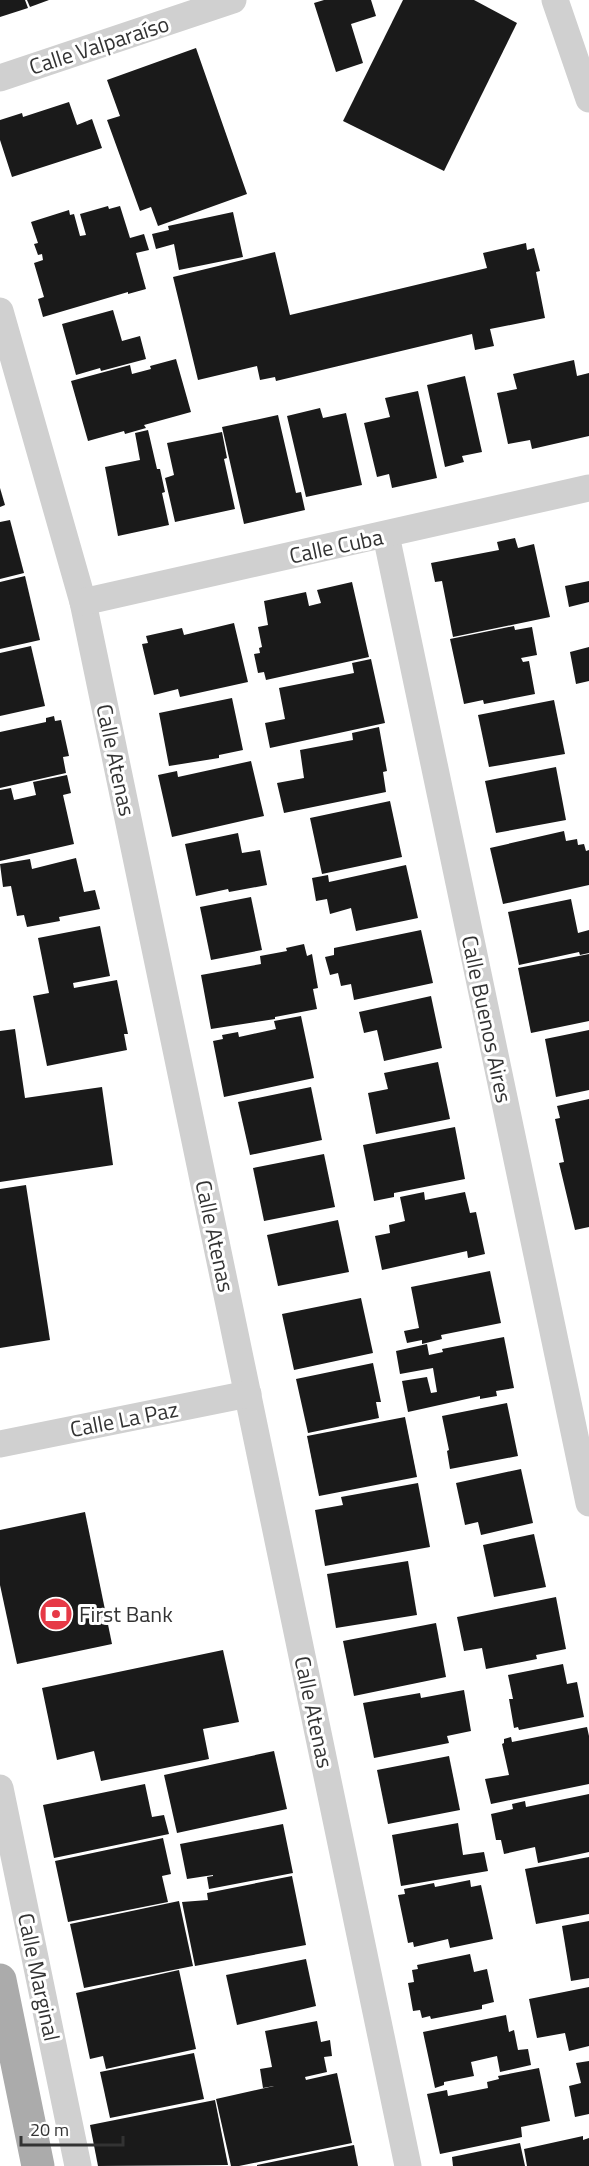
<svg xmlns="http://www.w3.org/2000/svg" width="589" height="2166" font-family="'Titillium Web',sans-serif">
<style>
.building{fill:#1a1a1a}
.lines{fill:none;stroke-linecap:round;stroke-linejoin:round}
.street{stroke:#d0d0d0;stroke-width:27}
.primary{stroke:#ababab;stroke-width:33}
.labels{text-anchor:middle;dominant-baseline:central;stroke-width:6;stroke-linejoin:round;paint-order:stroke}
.street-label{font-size:22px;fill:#333;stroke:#fff}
.poi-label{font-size:22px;fill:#333;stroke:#fff;text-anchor:start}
</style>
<rect width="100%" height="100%" fill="#fff"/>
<!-- building -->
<g class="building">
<polygon points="0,0 25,0 28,8 0,17"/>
<polygon points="27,0 49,0 30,7"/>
<polygon points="324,0 371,0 376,16 351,24 363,63 336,72 314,3"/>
<polygon points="403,0 474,0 517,23 444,171 343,121"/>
<polygon points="196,48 247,194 158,226 151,207 140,211 107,120 120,116 107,80"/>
<polygon points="69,102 77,125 92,119 102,148 12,177 0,140 0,120 22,113 23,117"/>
<polygon points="108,206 109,209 120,206 130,238 144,234 149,250 136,253 146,289 128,294 128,292 43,317 38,299 44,297 34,263 43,260 42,254 38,255 34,244 38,243 31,222 69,210 70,215 74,214 80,236 86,235 80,214"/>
<polygon points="233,212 243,257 179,270 174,244 156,249 152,234 169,230 168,226"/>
<polygon points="526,243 527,250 534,248 540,271 536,272 545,318 490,329 494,346 475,350 472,334 276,381 275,377 260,380 257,366 198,380 173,277 275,252 290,315 487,268 483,253"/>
<polygon points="113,310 122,341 140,336 146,359 101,371 100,368 76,375 62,324"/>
<polygon points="176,359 191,412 144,425 146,428 125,434 124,431 88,441 71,381 130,365 132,374 151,369 150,366"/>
<polygon points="574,360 577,376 589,373 589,436 532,449 530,440 508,444 497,393 517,389 513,374"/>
<polygon points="465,376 482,452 462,456 464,462 445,467 427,385"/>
<polygon points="418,391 437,478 392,488 389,474 377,477 364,423 390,417 385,398"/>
<polygon points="320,408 323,418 346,413 362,485 306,497 287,416"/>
<polygon points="278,415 296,493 301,492 305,510 244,524 222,427"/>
<polygon points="148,430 157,469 160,469 165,492 162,493 169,525 118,536 105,467 140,460 135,433"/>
<polygon points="222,432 227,458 224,459 235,509 175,522 165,478 174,475 167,443"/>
<polygon points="0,488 5,505 0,507"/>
<polygon points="10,520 24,573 0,579 0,522"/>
<polygon points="515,538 518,548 534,544 550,617 453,637 442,581 435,582 431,563 499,550 497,542"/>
<polygon points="25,576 40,640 0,649 0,582"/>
<polygon points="589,581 589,602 569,607 565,586"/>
<polygon points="352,582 369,657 266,680 264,672 258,673 254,654 260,653 259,648 262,647 258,627 268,625 264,601 306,592 309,606 321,603 317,590"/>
<polygon points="234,623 248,682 180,697 178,689 154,695 142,644 148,643 146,636 182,628 184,635"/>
<polygon points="514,626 515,630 532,627 537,655 521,658 523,662 529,661 535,694 484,704 483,700 464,704 450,639"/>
<polygon points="31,646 45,706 0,716 0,653"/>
<polygon points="589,647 589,681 576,684 570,652"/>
<polygon points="371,659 385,723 270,748 265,723 285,719 279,688 354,673 352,663"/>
<polygon points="232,698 243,750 219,755 219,758 169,766 159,713"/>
<polygon points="554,700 565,754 489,767 478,715"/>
<polygon points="54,716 55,721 61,720 69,756 63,757 66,773 0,788 0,732 46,722 46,718"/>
<polygon points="379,727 387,771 383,772 386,792 284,813 277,783 304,778 300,750 353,740 352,733"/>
<polygon points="251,761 264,816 172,837 158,775 177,771 178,777"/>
<polygon points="556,767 566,820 496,833 485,781"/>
<polygon points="67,775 71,793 63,795 74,844 0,861 0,790 11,788 14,800 36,795 33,782"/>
<polygon points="390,801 402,857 322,874 310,818"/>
<polygon points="564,831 566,841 577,839 578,845 584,844 586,851 589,850 589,885 503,904 490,848"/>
<polygon points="238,833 242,853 260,850 267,885 229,892 228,889 196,896 185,844"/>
<polygon points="76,858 84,892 95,890 100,909 59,917 60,921 27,927 24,915 17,916 11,886 3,887 0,864 30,859 32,869"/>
<polygon points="406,865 418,918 356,931 351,908 330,914 327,899 316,901 312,878 328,875 329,882"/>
<polygon points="251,897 262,950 211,960 200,907"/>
<polygon points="571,899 578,933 589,930 589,953 580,955 579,952 519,965 508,912"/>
<polygon points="100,926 110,976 73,983 74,988 117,980 128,1034 124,1034 127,1050 47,1066 33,996 49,993 38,938"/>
<polygon points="421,930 433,983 354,1000 351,984 341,986 338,973 330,975 325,957 334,955 334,948"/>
<polygon points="304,944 307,956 312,954 318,988 313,989 317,1009 275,1017 275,1019 211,1029 201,975 261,964 260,956 287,951 286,948"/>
<polygon points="589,954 589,1021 531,1033 518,968"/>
<polygon points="431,996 442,1048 384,1061 377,1030 364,1033 359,1012"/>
<polygon points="301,1016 314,1078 224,1097 213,1041 223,1039 222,1035 238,1032 239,1037 276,1029 274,1021"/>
<polygon points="15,1029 25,1098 102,1087 113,1165 0,1182 0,1031"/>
<polygon points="589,1030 589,1090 556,1097 545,1039"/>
<polygon points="438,1062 450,1119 376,1134 368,1093 388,1089 384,1073"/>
<polygon points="311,1087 322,1140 250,1155 238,1102"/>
<polygon points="589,1099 589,1227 575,1230 559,1163 564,1162 555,1119 560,1118 557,1106"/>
<polygon points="455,1127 465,1179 394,1193 394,1197 374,1201 363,1145"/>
<polygon points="324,1154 335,1207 264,1221 253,1168"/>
<polygon points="26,1185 50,1340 0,1348 0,1189"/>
<polygon points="424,1192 425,1200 465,1192 470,1213 476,1212 485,1254 468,1258 467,1251 382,1270 375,1236 390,1233 389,1225 405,1221 400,1197"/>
<polygon points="338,1220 349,1272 278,1286 267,1235"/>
<polygon points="490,1271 501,1323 441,1335 442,1339 422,1344 422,1340 407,1343 404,1331 419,1328 411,1287"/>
<polygon points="361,1298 373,1353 294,1370 282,1314"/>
<polygon points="504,1337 514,1388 496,1391 497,1396 480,1399 480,1396 408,1412 402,1381 427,1377 431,1393 437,1392 433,1368 400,1374 396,1351 427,1344 429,1355 443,1352 442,1349"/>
<polygon points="373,1363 381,1402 376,1402 379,1418 308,1433 296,1379"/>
<polygon points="507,1403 518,1456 450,1469 447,1451 449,1450 442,1416"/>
<polygon points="405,1417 417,1477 319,1496 307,1436"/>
<polygon points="521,1469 533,1523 481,1535 478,1522 465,1525 456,1483"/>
<polygon points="418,1483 430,1547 325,1566 315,1510 343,1505 341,1497"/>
<polygon points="85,1512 112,1644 17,1664 0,1585 0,1530"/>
<polygon points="534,1534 546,1587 494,1597 483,1545"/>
<polygon points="408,1561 417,1615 336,1628 327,1574"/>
<polygon points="556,1597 566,1649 536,1655 537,1659 486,1669 482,1648 464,1651 457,1617"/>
<polygon points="436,1623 446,1677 354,1696 343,1641"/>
<polygon points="223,1650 239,1722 203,1729 209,1759 101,1781 94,1751 57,1760 42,1688"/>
<polygon points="563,1664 567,1684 577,1682 584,1717 519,1730 518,1727 514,1728 509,1699 513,1699 508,1675"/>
<polygon points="464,1690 471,1731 447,1736 449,1743 374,1758 363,1703 420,1693 421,1698"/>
<polygon points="587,1727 589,1736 589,1784 491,1804 485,1779 509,1775 502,1744 504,1743 504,1739 511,1737 512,1742"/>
<polygon points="274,1751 287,1809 177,1833 164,1775"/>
<polygon points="449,1756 460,1810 388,1824 377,1770"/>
<polygon points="145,1784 152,1817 164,1815 169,1834 54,1858 43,1805"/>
<polygon points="589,1794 589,1852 538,1863 535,1847 504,1854 501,1840 496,1840 491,1814 513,1809 512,1804 525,1801 526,1807"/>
<polygon points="458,1823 463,1855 484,1852 488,1871 401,1886 392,1835"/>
<polygon points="283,1824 293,1873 209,1889 207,1877 213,1876 213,1875 187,1879 180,1844"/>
<polygon points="163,1838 171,1874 162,1876 168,1902 68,1922 55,1861"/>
<polygon points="589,1857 589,1914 536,1924 525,1869"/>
<polygon points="292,1876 306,1945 195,1966 182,1902 208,1900 207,1893"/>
<polygon points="470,1880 471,1887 481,1885 493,1939 450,1948 448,1939 414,1947 413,1942 408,1943 398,1895 405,1894 404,1889 434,1883 435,1887"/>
<polygon points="179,1901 193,1966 84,1988 70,1924"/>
<polygon points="589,1921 589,1978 571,1981 562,1926"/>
<polygon points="470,1954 474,1972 487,1969 494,2002 482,2005 482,2009 431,2019 430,2016 422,2018 420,2010 413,2011 408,1983 414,1982 412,1970 418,1969 417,1965"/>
<polygon points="306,1959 316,2006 237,2025 226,1975"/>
<polygon points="179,1970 196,2049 106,2069 103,2056 90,2059 76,1993"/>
<polygon points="589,1987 589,2046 569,2051 565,2033 537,2038 529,1999"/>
<polygon points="506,2015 509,2032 514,2030 518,2050 528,2049 531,2065 500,2072 497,2056 471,2062 474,2076 444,2082 444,2085 435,2088 423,2032"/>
<polygon points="317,2021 321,2042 330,2040 332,2056 324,2057 327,2072 305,2077 306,2080 337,2073 352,2143 239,2166 231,2166 216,2099 274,2086 263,2088 260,2069 272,2067 265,2031"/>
<polygon points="194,2053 204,2099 110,2118 100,2072"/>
<polygon points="589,2061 589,2114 575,2117 569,2086 581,2083 576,2063"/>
<polygon points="539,2068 550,2121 521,2127 522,2137 440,2154 427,2094 447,2090 448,2096 488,2088 487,2082 499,2079 498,2076"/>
<polygon points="215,2100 228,2165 98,2166 90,2125"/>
<polygon points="583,2136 583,2140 589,2138 589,2166 527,2166 524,2149"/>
<polygon points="520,2143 525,2166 453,2166 452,2157"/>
<polygon points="354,2145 358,2166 257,2166 257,2165"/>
</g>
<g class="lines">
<!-- street -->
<g class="street">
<polyline points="555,0 589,99"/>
<polyline points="0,78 233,0"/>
<polyline points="0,311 83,602 408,2166"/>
<polyline points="386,535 589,1503"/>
<polyline points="83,602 589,488"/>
<polyline points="0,1444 248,1394"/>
<polyline points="0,1788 78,2166"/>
</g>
<!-- primary -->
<polyline class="primary" points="0,1980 38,2166"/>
</g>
<!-- icons -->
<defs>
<g id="bank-disc" transform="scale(1.725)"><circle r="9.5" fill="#e63946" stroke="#fff"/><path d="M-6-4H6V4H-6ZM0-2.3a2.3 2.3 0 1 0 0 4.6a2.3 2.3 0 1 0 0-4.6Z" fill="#fff"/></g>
</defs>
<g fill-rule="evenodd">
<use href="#bank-disc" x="56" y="1614"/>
</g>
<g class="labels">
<!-- street labels -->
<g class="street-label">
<text transform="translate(99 45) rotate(-18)">Calle Valparaíso</text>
<text transform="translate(336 546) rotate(-12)">Calle Cuba</text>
<text transform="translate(116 760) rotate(78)">Calle Atenas</text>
<text transform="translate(487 1019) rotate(78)">Calle Buenos Aires</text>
<text transform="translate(215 1236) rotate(78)">Calle Atenas</text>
<text transform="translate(124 1419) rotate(-11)">Calle La Paz</text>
<text transform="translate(314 1712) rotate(78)">Calle Atenas</text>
<text transform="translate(39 1977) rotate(78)">Calle Marginal</text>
</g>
<!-- poi labels -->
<g class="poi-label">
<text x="79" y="1614">First Bank</text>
</g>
</g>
<!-- scale -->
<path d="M21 2136v9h102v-9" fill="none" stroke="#333333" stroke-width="3"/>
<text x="30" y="2136" font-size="18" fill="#333333" stroke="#ffffff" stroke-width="4.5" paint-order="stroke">20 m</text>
</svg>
